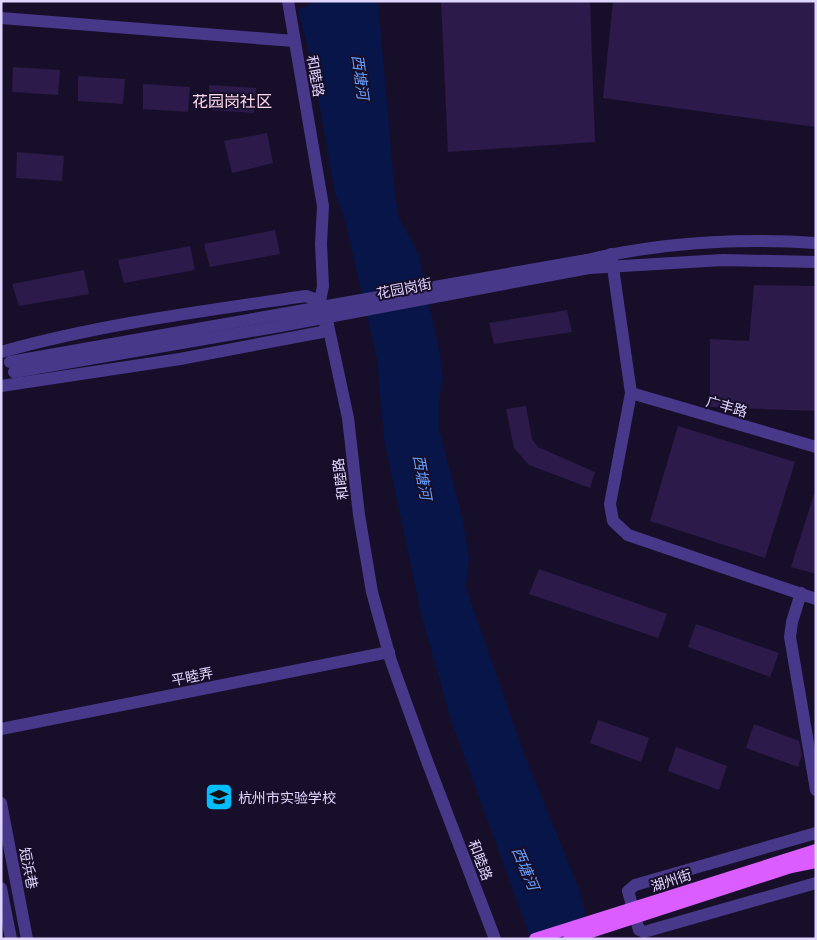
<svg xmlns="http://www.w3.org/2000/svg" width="817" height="940" font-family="Commissioner,'Noto Sans SC',sans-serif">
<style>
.water{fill:#081548}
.building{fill:#2b1a4a}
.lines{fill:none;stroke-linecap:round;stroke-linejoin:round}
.minor{stroke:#48388a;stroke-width:12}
.minor-bridge{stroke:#48388a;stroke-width:12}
.major-bridge{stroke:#dc5dff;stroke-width:12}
.labels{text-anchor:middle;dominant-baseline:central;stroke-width:4;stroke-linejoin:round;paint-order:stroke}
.street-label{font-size:14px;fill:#e1d6ff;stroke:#170f29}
.poi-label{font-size:14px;fill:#e1d6ff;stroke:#170f29;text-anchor:start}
.water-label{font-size:15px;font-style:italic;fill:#649fff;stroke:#170f29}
.quarter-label{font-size:16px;fill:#ffd8eb;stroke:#170f29}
</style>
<rect width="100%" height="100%" fill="#170f29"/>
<!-- water -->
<polygon class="water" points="312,1 378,1 395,194 399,218 418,253 440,354 443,379 439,400 439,429 463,520 469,558 466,588 523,751 579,889 592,939 531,939 451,720 422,617 384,439 377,358 345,220 335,193 313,68 298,9 312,4"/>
<!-- building -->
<g class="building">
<polygon points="441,1 590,1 595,142 448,152"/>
<polygon points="613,1 816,1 816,127 603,98"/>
<polygon points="13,67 60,70 58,95 12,92"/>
<polygon points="78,76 125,79 123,104 78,101"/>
<polygon points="143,84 190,87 188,112 143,109"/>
<polygon points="209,85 256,88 254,113 209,110"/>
<polygon points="267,133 273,163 232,173 224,141"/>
<polygon points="17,152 64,156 62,181 16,178"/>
<polygon points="275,230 280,254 210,267 204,244"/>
<polygon points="190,246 195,270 124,283 118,260"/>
<polygon points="84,270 89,294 19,306 12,284"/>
<polygon points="754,285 816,286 816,411 710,407 710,339 749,341"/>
<polygon points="567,310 572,332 494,344 489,323"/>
<polygon points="526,406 532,439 538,447 595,472 590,488 529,465 514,448 506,409"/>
<polygon points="678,426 795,462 765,558 650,521"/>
<polygon points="814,494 816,495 816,574 791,567"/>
<polygon points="539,569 667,614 658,638 529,594"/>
<polygon points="696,624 779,653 770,677 688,647"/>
<polygon points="598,720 649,738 641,762 590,743"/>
<polygon points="754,724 799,741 802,755 798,767 746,748"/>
<polygon points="676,747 727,766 719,790 668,771"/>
</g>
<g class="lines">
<!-- minor -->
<g class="minor">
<polyline points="288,1 323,206 321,244 323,286 320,301 328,325 348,418 359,515 372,592 391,661 427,761 495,939"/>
<polyline points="1,18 294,41"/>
<polyline points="611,254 631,393 610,504 613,521 628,535 816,599"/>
<path d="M587,260C662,242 739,238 816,243"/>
<polyline points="589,268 723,260 816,262"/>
<path d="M1,352C100,324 204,311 306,296L320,301"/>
<polyline points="1,386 180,359 322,332 328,325"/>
<polyline points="631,393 816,447"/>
<polyline points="801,593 792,622 790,637 816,790"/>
<polyline points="1,729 389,652"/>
<polyline points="1,803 27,939"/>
<polyline points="816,833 635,885 628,891 639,930 644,932 816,883"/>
<polyline points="1,888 11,939"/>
</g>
<!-- minor-bridge -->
<g class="minor-bridge">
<polyline points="10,362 587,260"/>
<polyline points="14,372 275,327 589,268"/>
</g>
<!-- major-bridge -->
<g class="major-bridge">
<polyline points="535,939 816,850"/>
<polyline points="569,939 791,867 816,862"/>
</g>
</g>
<!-- icons -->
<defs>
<g id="school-square" transform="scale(1.4375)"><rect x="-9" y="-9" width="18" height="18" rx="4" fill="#02beff" stroke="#170f29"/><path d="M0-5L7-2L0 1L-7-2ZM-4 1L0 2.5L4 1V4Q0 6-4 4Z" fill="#111"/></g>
</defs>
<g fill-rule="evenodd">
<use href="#school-square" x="219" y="797"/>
</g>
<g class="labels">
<!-- street labels -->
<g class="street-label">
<text transform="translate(316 76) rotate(80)">和睦路</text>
<text transform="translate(404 288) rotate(-11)">花园岗街</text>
<text transform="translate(727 406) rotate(16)">广丰路</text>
<text transform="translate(340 479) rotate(-97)">和睦路</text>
<text transform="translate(192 676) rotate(-11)">平睦弄</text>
<text transform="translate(481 860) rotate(69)">和睦路</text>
<text transform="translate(29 868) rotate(79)">短浜巷</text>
<text transform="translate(671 880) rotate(-18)">湖州街</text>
</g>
<!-- poi labels -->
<g class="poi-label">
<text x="238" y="797">杭州市实验学校</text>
</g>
<!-- water labels -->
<g class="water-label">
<text transform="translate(361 77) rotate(82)">西塘河</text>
<text transform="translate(423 477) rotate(80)">西塘河</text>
<text transform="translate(526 868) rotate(67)">西塘河</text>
</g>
<!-- quarter labels -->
<g class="quarter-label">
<text x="232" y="100">花园岗社区</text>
</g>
</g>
<!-- border -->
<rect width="817" height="940" fill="none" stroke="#e1d6ff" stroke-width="5"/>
</svg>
